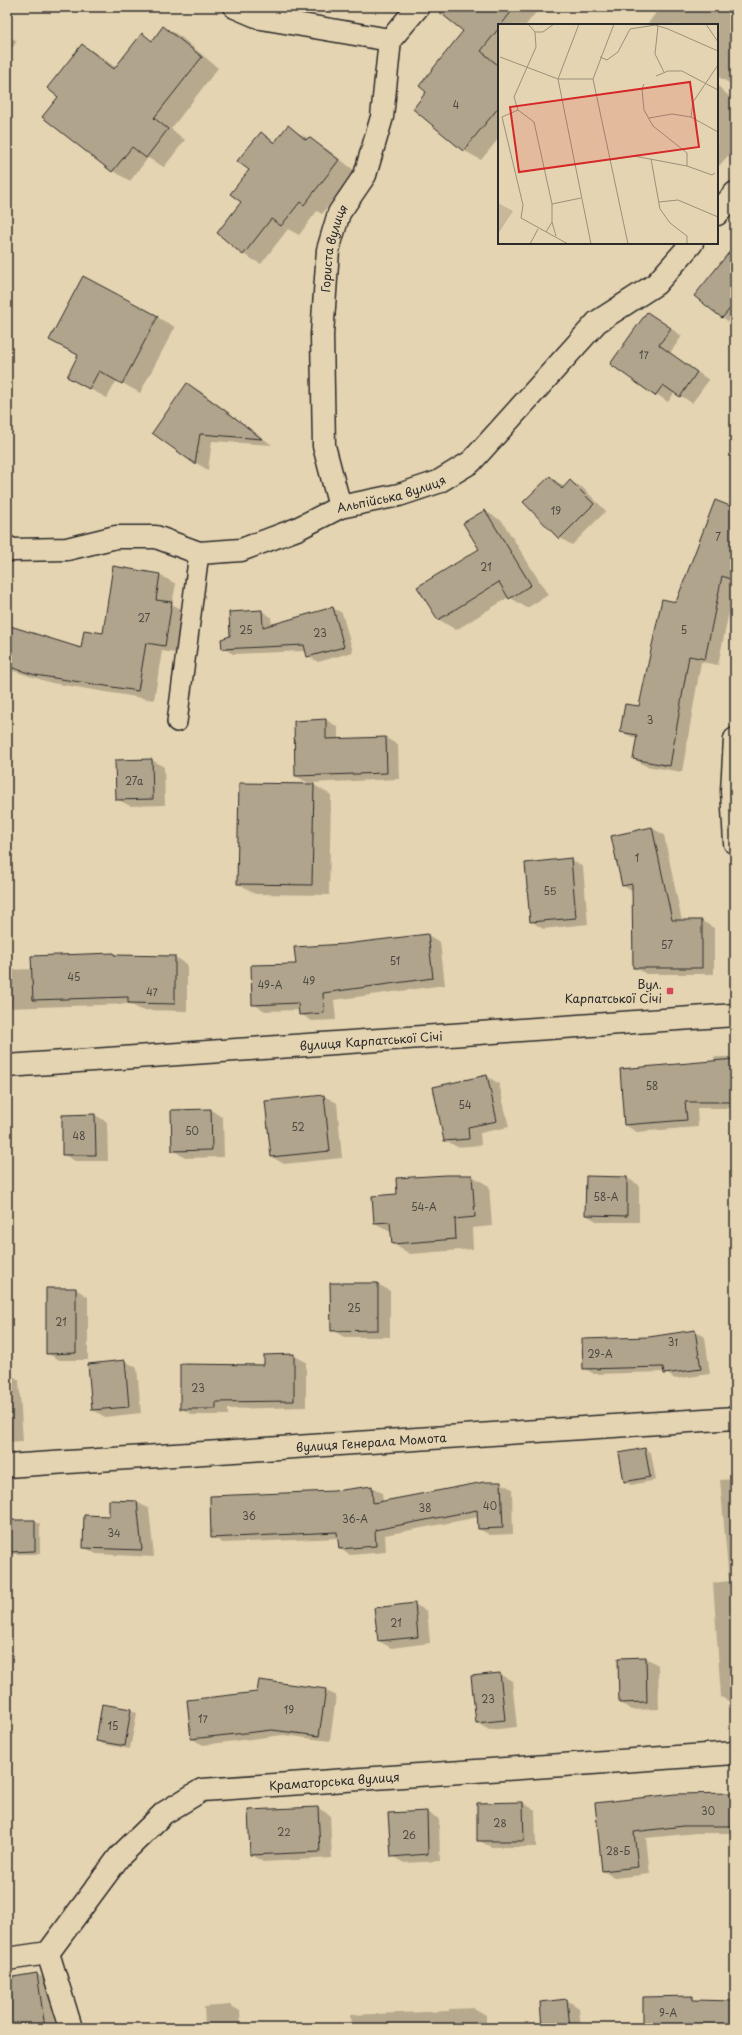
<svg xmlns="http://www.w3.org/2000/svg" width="742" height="2035" font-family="'Playpen Sans',sans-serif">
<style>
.shadow{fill:#0003}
.building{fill:#b1a48c;stroke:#2b2b2b}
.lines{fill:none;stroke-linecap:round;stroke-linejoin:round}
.service-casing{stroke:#2b2b2b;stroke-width:22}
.minor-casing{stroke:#2b2b2b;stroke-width:25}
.service{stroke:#e5d4b1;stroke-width:19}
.minor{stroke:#e5d4b1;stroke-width:22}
.poi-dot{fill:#d1495b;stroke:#e5d4b1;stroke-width:1.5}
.labels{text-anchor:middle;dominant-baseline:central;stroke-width:4;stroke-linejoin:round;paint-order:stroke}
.number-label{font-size:10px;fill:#4c4943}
.street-label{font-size:12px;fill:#2b2b2b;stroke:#e5d4b1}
.poi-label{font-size:12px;fill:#2b2b2b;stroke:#e5d4b1;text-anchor:end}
.inset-road{fill:none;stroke:#9b907b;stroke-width:1}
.view{fill:#d62828;fill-opacity:0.15;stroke:#d62828;stroke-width:2}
.inset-edge{fill:none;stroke:#2b2b2b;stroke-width:2}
</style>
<rect width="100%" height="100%" fill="#e5d4b1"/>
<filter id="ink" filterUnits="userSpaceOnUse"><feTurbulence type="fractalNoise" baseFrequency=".025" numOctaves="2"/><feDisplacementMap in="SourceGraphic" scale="8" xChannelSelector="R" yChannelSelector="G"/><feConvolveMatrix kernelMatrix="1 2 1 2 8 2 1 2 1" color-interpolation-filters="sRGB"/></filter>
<g filter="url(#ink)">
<!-- shadow -->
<g class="shadow">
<polygon points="455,7 540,7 526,25 499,25 499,138 481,160 463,150 428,92 465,31"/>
<polygon points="660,7 719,7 735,18 735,79 731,84 717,76 717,25 647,25"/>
<polygon points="164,27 181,37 218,68 171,129 185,140 164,167 148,158 130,181 113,171 43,117 59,96 82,45 99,55 116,68 142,35 153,41"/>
<polygon points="7,35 17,41 7,56"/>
<polygon points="717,85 735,102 735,148 717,168"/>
<polygon points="288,127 327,149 355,171 322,214 317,211 299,235 288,229 261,264 243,254 242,202 261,133 276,142"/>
<polygon points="735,246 735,327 696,296"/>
<polygon points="84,277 175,327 140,393 117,380 107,398 86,387"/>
<polygon points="648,313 682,336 670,353 709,380 692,403 675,392 668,402 612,364"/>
<polygon points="187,384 200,391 272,445 212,441 208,470 196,463 153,432"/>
<polygon points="735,441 735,465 730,462"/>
<polygon points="550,477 565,487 570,481 583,488 606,511 572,545 560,538"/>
<polygon points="735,509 735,583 718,665 701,662 682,772 646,766 634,759 637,739 621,732 640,707"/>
<polygon points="485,511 502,521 548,595 527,608 509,597 456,630 438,619 480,550"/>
<polygon points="160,575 176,584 172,604 188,613 181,654 162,651 154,700 52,683 7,669 7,626 82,650 104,634"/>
<polygon points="333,608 342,613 353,652 318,662 308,656 307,651 233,654 223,648 231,637 262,611 271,617 272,625"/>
<polygon points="326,720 338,727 338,739 386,738 398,745 399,779 308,783 296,776"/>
<polygon points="152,760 164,767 165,805 130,806 117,799"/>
<polygon points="314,785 331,795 329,895 255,894 238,883"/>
<polygon points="652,828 664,835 682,921 702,921 714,928 714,974 646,974 634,967 633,892 622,885"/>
<polygon points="570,859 583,867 588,924 543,929 531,921"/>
<polygon points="428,935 440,942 445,985 334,1000 336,1020 312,1021 300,1014 299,1010 265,1011 253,1004 297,965 345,945"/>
<polygon points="114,954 117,956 175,957 187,964 187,1011 141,1010 130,1004 7,1008 7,1015 7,970 33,969 33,957"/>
<polygon points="714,1057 735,1057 735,1108 697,1108 698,1127 637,1132 625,1125 714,1062"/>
<polygon points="487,1076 499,1084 509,1127 480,1133 481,1145 457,1147 445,1140"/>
<polygon points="324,1096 337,1103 342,1158 284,1164 272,1157 266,1102"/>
<polygon points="211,1110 223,1118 224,1157 185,1158 173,1150"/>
<polygon points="95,1115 107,1122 108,1161 75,1161 63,1154 63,1116"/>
<polygon points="472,1176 489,1186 492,1226 472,1228 473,1249 410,1254 393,1244 392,1233 375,1223 398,1195"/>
<polygon points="627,1178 639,1185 639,1222 598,1222 586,1215"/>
<polygon points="378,1284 390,1291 390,1337 344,1337 332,1330"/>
<polygon points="76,1289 88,1297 88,1360 59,1360 47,1353"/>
<polygon points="695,1331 705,1337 710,1374 675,1379 665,1372 594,1374 584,1368 649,1338"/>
<polygon points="293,1355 306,1362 306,1407 228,1409 228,1415 193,1415 181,1408 265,1366"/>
<polygon points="125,1361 137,1368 141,1413 105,1417 93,1410"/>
<polygon points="7,1372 19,1380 23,1441 7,1442"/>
<polygon points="645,1449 651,1453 656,1480 631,1485 624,1481"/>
<polygon points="735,1479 735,1705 721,1697 713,1583 729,1581 720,1480"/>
<polygon points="484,1483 501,1483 512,1489 513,1534 490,1535 479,1529 479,1517 385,1535 386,1552 350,1555 340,1549 339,1538 223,1543 212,1537 334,1492 372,1487 382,1493 383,1502"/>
<polygon points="137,1502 149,1509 154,1557 96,1554 84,1547 110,1517"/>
<polygon points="7,1521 34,1521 40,1524 40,1554 7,1554"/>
<polygon points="414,1604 427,1611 430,1643 391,1648 379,1641"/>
<polygon points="646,1658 658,1665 659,1709 632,1710 620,1703"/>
<polygon points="500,1674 512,1681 517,1727 489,1730 477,1723"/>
<polygon points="325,1690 336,1696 330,1741 283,1735 203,1745 192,1739 188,1701"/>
<polygon points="131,1710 137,1713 130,1749 103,1744 97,1741"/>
<polygon points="733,1794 735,1795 735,1833 696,1833 646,1838 650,1874 615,1878 603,1871 596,1803"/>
<polygon points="523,1803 535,1810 536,1847 491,1847 478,1840"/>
<polygon points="318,1808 330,1815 332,1858 263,1862 251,1855 249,1811"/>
<polygon points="427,1812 439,1819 440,1861 404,1863 392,1856"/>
<polygon points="37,1974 49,1981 56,2028 7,2028 7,1979"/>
<polygon points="567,2000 579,2008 581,2028 543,2028"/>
<polygon points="230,2005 240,2011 241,2028 199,2028 205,2027 204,2007"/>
<polygon points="474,2008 486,2015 486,2028 351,2028 350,2015 449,2011 449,2009"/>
</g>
<!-- building -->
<g class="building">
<polygon points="433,7 515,7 501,25 499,25 499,28 481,51 499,66 499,107 463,151 413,109 426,92 419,86 463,31"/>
<polygon points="163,26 202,57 154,118 168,129 146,158 132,147 112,172 42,117 58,97 47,88 82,44 114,69 142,33 152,41"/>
<polygon points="288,125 306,140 309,137 339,160 304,205 300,202 281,226 271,219 243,255 217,233 241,202 230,194 249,170 237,161 261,132 274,143"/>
<polygon points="735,245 735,303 722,318 694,296"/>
<polygon points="83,276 158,316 122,384 99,371 89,389 67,377 78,355 49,340"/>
<polygon points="647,312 671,328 659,345 697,372 680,397 663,385 655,396 610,364"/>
<polygon points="187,383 238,420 262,439 200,434 195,464 152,433"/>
<polygon points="550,476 562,489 570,480 594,504 559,539 523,502"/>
<polygon points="715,500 735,508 735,581 722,576 705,659 689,656 670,766 633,759 637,735 620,732 625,704 639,706 662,599 676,602"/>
<polygon points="485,510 531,585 509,599 499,582 438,620 417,587 479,549 463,523"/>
<polygon points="113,566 160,574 156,600 172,602 165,646 146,643 138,691 35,675 7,666 7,625 81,648 84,630 103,633"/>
<polygon points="333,607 344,647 307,657 304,645 222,649 221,639 230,636 229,612 262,610 263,627"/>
<polygon points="326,719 326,739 386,737 387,773 295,776 294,721"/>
<polygon points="152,759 153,799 116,800 115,760"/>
<polygon points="239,783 314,784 312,885 237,884"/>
<polygon points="652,827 672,920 702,920 702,968 633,968 632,884 622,886 611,836"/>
<polygon points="571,858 576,918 530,922 525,863"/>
<polygon points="428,934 433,978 323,993 324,1013 299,1015 298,1003 252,1005 251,965 296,964 294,947 345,944"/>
<polygon points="114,953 114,955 175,956 175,1004 128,1003 128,997 33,1000 31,956"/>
<polygon points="735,1059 735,1102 685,1102 687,1120 624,1125 620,1069"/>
<polygon points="487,1075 497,1121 468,1127 469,1139 444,1141 433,1087"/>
<polygon points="324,1095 330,1151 271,1157 265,1101"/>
<polygon points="211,1109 212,1150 172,1151 171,1110"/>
<polygon points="95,1114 96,1155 62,1155 62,1115"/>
<polygon points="446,1175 472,1175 475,1217 455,1219 456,1239 392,1244 390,1222 374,1223 372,1196 397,1194 396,1178"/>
<polygon points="586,1176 627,1177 627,1216 585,1215"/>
<polygon points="330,1283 378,1283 378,1330 331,1331"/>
<polygon points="46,1288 76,1288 76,1353 46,1354"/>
<polygon points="695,1330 701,1369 664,1374 663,1367 583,1369 582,1339 649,1337"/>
<polygon points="294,1354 294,1401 216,1402 216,1409 180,1409 180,1364 264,1365 264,1355"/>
<polygon points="125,1360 129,1407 92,1410 88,1364"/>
<polygon points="645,1448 650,1477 624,1482 619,1453"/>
<polygon points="484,1482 501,1482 503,1528 478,1529 477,1510 375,1530 376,1546 339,1549 337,1532 211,1538 210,1496 334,1491 372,1486 373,1503"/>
<polygon points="109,1500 137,1501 142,1550 83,1548 84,1515 109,1516"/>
<polygon points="7,1520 35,1520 35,1551 7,1552"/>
<polygon points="415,1603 418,1637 378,1641 374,1608"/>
<polygon points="646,1657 647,1702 619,1703 618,1658"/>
<polygon points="500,1673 505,1720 476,1723 471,1676"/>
<polygon points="259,1680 326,1689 319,1736 272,1730 191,1739 187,1700 257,1692"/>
<polygon points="102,1704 131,1709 125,1746 96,1741"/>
<polygon points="734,1793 733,1826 683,1826 634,1832 638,1867 602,1871 595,1803 675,1794"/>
<polygon points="523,1802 524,1841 477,1841 477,1803"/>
<polygon points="318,1807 320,1852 250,1855 248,1810"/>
<polygon points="427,1811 428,1854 391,1857 388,1813"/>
<polygon points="37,1973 45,2028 7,2028 7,1978"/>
<polygon points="693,1996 693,2000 735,2001 735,2028 643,2028 643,1997"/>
<polygon points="567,1999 570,2028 542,2028 540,2002"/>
</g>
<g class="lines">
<!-- service casing -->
<g class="service-casing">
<polyline id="service" points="177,722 199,553"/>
</g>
<!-- minor casing -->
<g class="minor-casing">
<g id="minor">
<polyline points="235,7 261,18 390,40"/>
<polyline points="717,214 735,193"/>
<path id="s1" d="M340,507L324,446L322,335L328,250L339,213L365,175L382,117L390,40L418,7"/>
<path id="s2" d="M7,547L13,550L67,549L116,537H156L199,553L241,550L297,529L340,507L399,495L438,482L471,462L597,322L656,284L692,243"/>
<polyline points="735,739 732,791 735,843"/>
<path id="s3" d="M7,1066L735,1015"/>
<path id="s4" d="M7,1466L735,1418"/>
<polyline points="48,1953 71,2028"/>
<path id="s5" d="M7,1959L48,1953L119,1857L164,1813L202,1790L735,1753"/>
</g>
</g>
<!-- service -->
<use href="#service" class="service"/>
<!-- minor -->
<use href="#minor" class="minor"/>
</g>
</g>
<!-- markers -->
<rect class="poi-dot" x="666" y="987" width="8" height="8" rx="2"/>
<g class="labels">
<!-- number labels -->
<g class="number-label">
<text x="456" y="104">4</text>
<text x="644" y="354">17</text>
<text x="556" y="510">19</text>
<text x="718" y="536">7</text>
<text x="486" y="566">21</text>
<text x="144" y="617">27</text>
<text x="246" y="629">25</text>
<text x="684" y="629">5</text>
<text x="320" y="632">23</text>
<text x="650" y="719">3</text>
<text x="134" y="780">27а</text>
<text x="637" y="857">1</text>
<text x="550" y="890">55</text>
<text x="667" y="944">57</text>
<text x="395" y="960">51</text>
<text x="74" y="976">45</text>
<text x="309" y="980">49</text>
<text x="270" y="984">49-А</text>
<text x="152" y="991">47</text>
<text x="652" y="1085">58</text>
<text x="465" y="1104">54</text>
<text x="298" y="1126">52</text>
<text x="192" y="1130">50</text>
<text x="79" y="1135">48</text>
<text x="606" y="1196">58-А</text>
<text x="424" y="1206">54-А</text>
<text x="354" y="1307">25</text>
<text x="61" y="1321">21</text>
<text x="673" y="1341">31</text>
<text x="600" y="1353">29-А</text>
<text x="198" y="1387">23</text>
<text x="490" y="1505">40</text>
<text x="425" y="1507">38</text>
<text x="249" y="1515">36</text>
<text x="355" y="1518">36-А</text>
<text x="114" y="1532">34</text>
<text x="396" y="1622">21</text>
<text x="488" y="1698">23</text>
<text x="289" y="1709">19</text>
<text x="203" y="1718">17</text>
<text x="113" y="1725">15</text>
<text x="708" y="1810">30</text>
<text x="500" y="1822">28</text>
<text x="284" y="1831">22</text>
<text x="409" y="1834">26</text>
<text x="618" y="1850">28-Б</text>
<text x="668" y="2012">9-А</text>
</g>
<!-- street labels -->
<g class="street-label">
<text stroke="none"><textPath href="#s1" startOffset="262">Гориста вулиця</textPath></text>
<text stroke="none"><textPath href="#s2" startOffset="400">Альпійська вулиця</textPath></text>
<text stroke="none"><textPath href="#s3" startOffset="365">вулиця Карпатської Січі</textPath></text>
<text stroke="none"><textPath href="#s4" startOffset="365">вулиця Генерала Момота</textPath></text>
<text stroke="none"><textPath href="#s5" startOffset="401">Краматорська вулиця</textPath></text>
</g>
<!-- poi labels -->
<g class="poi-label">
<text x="662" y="984">Вул.<tspan x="662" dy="14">Карпатської Січі</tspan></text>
</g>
</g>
<!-- overview -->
<g transform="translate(498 24)">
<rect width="220" height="220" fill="#e5d4b1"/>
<path d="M0,179L15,187L0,210Z" fill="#c7b89b"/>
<path class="inset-road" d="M30,0L37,8H45L56,0M81,0L60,55L93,220M116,0L95,55L130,220M208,0L220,18M160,2L157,30L166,48M37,8L38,23L16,73L20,86L36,98L54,180V198L48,208M2,33L60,55H95M102,33L109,36L120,28L132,5L157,1L170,5L220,27M158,52L170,47H184L220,66M20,86L4,93L25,181L23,194L70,220M193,93L195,78L220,41M151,94L174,90L193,93L220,108M153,135L162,185L172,199L189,212V220M112,136L136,132L189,142V129L155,102L146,86L144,65L146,60M189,142L214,151L217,149M161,178L180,176L220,193M54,180L83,174M54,198L58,212M32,220L40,205"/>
<path class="view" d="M192,58L201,123L21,148L12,83Z"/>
<rect width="220" height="220" class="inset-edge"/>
</g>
<!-- margin -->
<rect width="742" height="2035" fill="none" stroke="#e5d4b1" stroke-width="24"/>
<rect x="12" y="12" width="718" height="2011" fill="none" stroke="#2b2b2b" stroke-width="1.5" filter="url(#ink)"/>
</svg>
